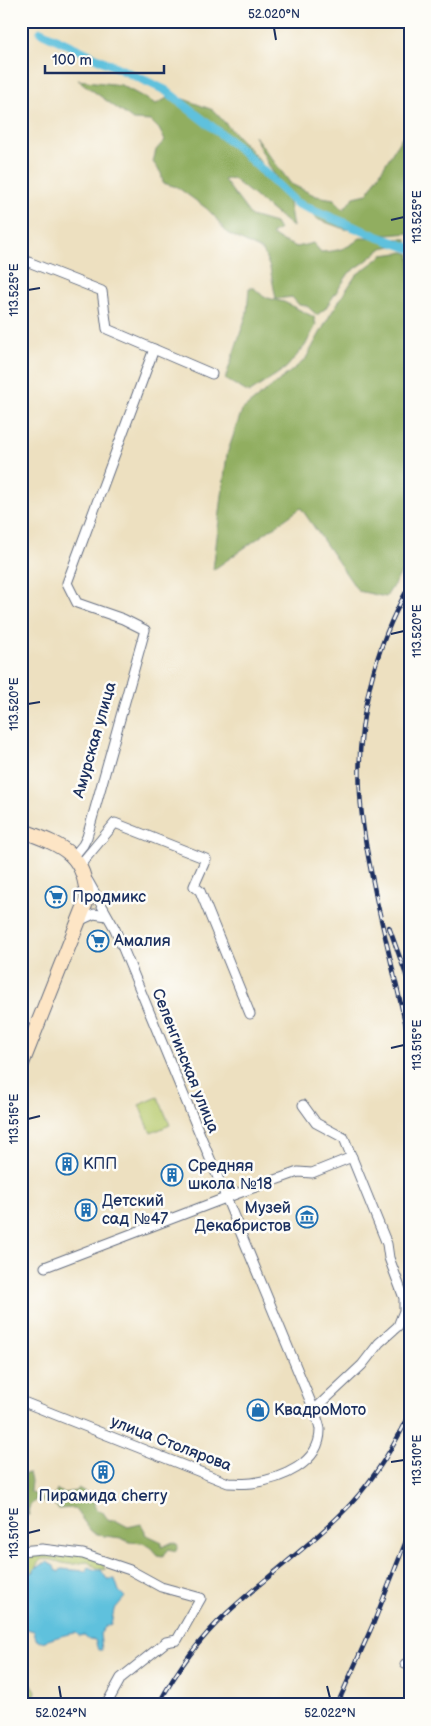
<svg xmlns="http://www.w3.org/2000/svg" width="431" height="1726" font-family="'Balsamiq Sans',sans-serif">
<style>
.green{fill:#b7ca6e;stroke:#697c66}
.forest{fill:#91ae61;stroke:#566e60}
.water{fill:#5fc1dd;stroke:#3d789e}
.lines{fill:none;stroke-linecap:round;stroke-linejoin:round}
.canal{stroke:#5fc1dd;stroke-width:9}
.minor-casing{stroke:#646d80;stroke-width:11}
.secondary-casing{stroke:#646d80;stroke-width:16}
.minor{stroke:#fff;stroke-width:9}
.secondary{stroke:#fde5c5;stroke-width:14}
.rail-casing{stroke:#1b2f5e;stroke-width:4.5}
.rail{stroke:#fdfcf7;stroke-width:2.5;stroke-dasharray:8;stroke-linecap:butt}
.ticks{fill:none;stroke:#1b2f5e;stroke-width:2}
.labels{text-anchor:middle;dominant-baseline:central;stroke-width:5;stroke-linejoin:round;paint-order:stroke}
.street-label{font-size:16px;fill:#1b2f5e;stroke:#fdfcf7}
.poi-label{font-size:16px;fill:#1b2f5e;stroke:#fdfcf7;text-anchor:start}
.neatline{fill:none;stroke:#1b2f5e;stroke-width:2}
.ticks-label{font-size:12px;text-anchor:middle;fill:#1b2f5e}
</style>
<rect width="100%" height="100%" fill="#fdfcf7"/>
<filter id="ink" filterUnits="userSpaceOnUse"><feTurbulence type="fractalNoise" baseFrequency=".02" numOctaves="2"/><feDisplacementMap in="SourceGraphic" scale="10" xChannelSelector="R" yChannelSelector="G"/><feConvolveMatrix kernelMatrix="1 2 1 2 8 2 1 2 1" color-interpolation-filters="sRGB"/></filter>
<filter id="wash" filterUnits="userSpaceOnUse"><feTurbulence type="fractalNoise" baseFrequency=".0096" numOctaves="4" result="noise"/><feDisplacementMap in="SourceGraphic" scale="20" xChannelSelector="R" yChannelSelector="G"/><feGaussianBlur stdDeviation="1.12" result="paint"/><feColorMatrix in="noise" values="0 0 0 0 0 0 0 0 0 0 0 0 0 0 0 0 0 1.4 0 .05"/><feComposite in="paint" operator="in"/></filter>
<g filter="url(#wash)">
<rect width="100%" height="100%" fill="#ede0c0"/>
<!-- green -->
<g class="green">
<polygon points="158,1097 170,1125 151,1133 139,1105"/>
<path d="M89,1552L96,1553L103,1564L105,1570L97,1568L88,1562C81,1562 75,1565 68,1564C53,1562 40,1550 34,1572L29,1573L21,1582V1559L30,1553Z"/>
<polygon points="21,1679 33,1686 36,1691 35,1695 29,1698 22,1696"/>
</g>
<!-- forest -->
<g class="forest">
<path d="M78,80L121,85L156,104L173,95L213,110L253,153L288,197L293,227L232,178L224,180L251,216L275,223L279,230L271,234L280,240L297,247L313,243L321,252C338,251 347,249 360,238L407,239V243L382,248L365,262L349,273L325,309L317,315L307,306L299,305L292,297L276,299L270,268L263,251L227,233L215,217L206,208L177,187L163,183L161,173L153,162L156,150L165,140L159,129L151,121L133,120Z"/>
<polygon points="410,124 410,233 387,235 345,229 319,220 285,191 270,168 254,135 291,184 316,196 334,199 343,210 354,197 367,194"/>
<polygon points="404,252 410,254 410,559 386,597 358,591 301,508 213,570 227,454 242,410 305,360 330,315 356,275 383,255"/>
<polygon points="249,288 254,288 264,297 284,302 314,317 316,325 305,346 286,368 249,393 225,379 247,313"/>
<path d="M29,1473L31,1481L30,1491L35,1494L37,1499C31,1504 27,1507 29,1515H21V1475Z"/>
<path d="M78,1488C83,1491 91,1494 93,1499C95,1505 93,1506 98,1511H102L109,1521L115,1520L128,1527L141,1524L145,1531V1534L162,1542V1547L173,1542L178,1545L176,1551L169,1549L163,1556L157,1555L151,1548L143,1543L129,1542L121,1538L97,1535L91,1531L74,1508L58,1509L55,1505L43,1503L42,1498L47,1494L53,1496L57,1490L64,1493L76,1491Z"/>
</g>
<!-- water -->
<path class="water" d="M47,1562L54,1566L55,1570L59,1572L61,1569L86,1571L89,1567L96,1570H101L107,1579H115L119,1591L125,1597L114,1610L111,1624L106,1626L100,1634L102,1650H98L95,1640L89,1639L84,1635L79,1636L76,1633C64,1634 53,1639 41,1642L36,1639L34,1631L27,1629L21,1630V1582L24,1580V1576L28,1575L29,1573L34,1572V1569Z"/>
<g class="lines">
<!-- canal -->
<polyline class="canal" points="41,32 165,90 240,149 296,203 378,237 410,248"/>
</g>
</g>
<g filter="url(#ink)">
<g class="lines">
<!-- minor casing -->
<g class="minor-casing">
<g id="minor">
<polyline points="21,259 102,291 107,329 212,374"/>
<polyline points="73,857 83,845 87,837 145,630 123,619 77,603 67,583 154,349"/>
<polyline points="80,865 115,823 206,859 194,886 200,891 250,1014"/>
<polyline points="79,921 94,914 107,916"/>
<polyline points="303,1105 316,1123 344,1138 387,1244 389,1258 404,1298 404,1311 398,1326 379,1343 362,1365 314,1410"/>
<polyline points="45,1267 236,1194 298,1172 312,1173 352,1157"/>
<path d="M21,1401L228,1483C236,1483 244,1484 252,1483C280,1479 321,1464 320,1429C319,1423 316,1416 314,1410L115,929L88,881"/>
<polyline points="21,1551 42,1549 83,1554 130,1570 161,1587 201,1598 177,1640 166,1642 121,1678 106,1705"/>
<polyline points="405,1664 410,1663"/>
</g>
</g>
<!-- secondary casing -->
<g class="secondary-casing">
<path id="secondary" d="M21,830C60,845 86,852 87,900L21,1066"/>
</g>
<!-- minor -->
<use href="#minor" class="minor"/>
<!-- secondary -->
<use href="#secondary" class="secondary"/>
<!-- rail casing -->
<g class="rail-casing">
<g id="rail">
<path d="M410,585C374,647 356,721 360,793C362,830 370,866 377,902C388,949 399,996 410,1043"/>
<polyline points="389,927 410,986"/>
<path d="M158,1705C176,1672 198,1640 226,1614C263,1579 305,1550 341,1514C370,1486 392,1450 410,1414"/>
<polyline points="337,1705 374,1622 410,1531"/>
</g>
</g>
<!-- rail -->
<use href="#rail" class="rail"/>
</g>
</g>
<!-- ticks -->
<path class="ticks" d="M274,28L276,40M391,220L404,217M28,290L40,288M391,634L404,631M28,704L40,702M391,1048L404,1045M28,1119L40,1116M391,1462L404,1460M28,1533L40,1530M59,1686L61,1698M327,1686L330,1698"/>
<!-- icons -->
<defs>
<g id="supermarket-ring" transform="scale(1.125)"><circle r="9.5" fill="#fdfcf7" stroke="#1f6fb2" stroke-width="1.5"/><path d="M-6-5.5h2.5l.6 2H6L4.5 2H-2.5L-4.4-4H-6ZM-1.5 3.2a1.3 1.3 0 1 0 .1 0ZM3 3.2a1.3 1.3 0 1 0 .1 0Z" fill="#1f6fb2"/></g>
<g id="building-ring" transform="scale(1.125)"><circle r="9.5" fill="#fdfcf7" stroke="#1f6fb2" stroke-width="1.5"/><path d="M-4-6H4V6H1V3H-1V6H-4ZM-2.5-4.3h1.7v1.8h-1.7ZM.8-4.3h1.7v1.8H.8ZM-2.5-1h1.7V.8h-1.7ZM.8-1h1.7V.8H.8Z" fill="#1f6fb2"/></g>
<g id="museum-ring" transform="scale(1.125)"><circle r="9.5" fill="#fdfcf7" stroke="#1f6fb2" stroke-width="1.5"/><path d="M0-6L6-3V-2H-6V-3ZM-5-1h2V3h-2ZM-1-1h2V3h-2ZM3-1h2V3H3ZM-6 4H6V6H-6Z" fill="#1f6fb2"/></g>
<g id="shop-ring" transform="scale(1.125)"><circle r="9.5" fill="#fdfcf7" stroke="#1f6fb2" stroke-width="1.5"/><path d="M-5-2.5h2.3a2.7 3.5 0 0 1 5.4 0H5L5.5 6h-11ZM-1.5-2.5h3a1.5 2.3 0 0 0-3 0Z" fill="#1f6fb2"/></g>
</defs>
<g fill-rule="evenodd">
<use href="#supermarket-ring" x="56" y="897"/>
<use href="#supermarket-ring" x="98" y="941"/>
<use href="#building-ring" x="67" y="1164"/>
<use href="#building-ring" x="172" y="1175"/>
<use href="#building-ring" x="86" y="1210"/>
<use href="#museum-ring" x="307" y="1217"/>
<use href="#shop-ring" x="258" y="1410"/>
<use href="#building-ring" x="103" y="1472"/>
</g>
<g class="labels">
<!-- street labels -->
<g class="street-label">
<text transform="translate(95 740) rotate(-74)">Амурская улица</text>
<text transform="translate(185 1061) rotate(68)">Селенгинская улица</text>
<text transform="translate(171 1444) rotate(21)">улица Столярова</text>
</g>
<!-- poi labels -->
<g class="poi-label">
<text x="72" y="897">Продмикс</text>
<text x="114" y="941">Амалия</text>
<text x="83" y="1164">КПП</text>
<text x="188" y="1166">Средняя<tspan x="188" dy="18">школа №18</tspan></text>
<text x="102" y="1201">Детский<tspan x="102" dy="18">сад №47</tspan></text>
<text x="291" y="1208" text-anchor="end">Музей<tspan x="291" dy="18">Декабристов</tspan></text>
<text x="274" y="1410">КвадроМото</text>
<text x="103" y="1496" text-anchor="middle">Пирамида cherry</text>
</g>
</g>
<!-- margin -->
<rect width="431" height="1726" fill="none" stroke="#fdfcf7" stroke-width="55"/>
<!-- scale -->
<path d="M45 65v8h119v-8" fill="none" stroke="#1b2f5e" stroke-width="2.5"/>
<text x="52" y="65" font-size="15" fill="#1b2f5e" stroke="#fdfcf7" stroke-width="4" paint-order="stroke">100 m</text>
<rect x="28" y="28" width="376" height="1670" class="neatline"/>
<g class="ticks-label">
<text x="274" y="18">52.020°N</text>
<text transform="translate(417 217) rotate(-90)" y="4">113.525°E</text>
<text transform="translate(14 290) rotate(-90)" y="4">113.525°E</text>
<text transform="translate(417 631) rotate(-90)" y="4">113.520°E</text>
<text transform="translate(14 704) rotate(-90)" y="4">113.520°E</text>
<text transform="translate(417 1045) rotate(-90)" y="4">113.515°E</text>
<text transform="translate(14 1119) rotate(-90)" y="4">113.515°E</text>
<text transform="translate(417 1460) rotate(-90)" y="4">113.510°E</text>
<text transform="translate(14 1533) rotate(-90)" y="4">113.510°E</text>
<text x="61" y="1717">52.024°N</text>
<text x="330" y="1717">52.022°N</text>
</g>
</svg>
